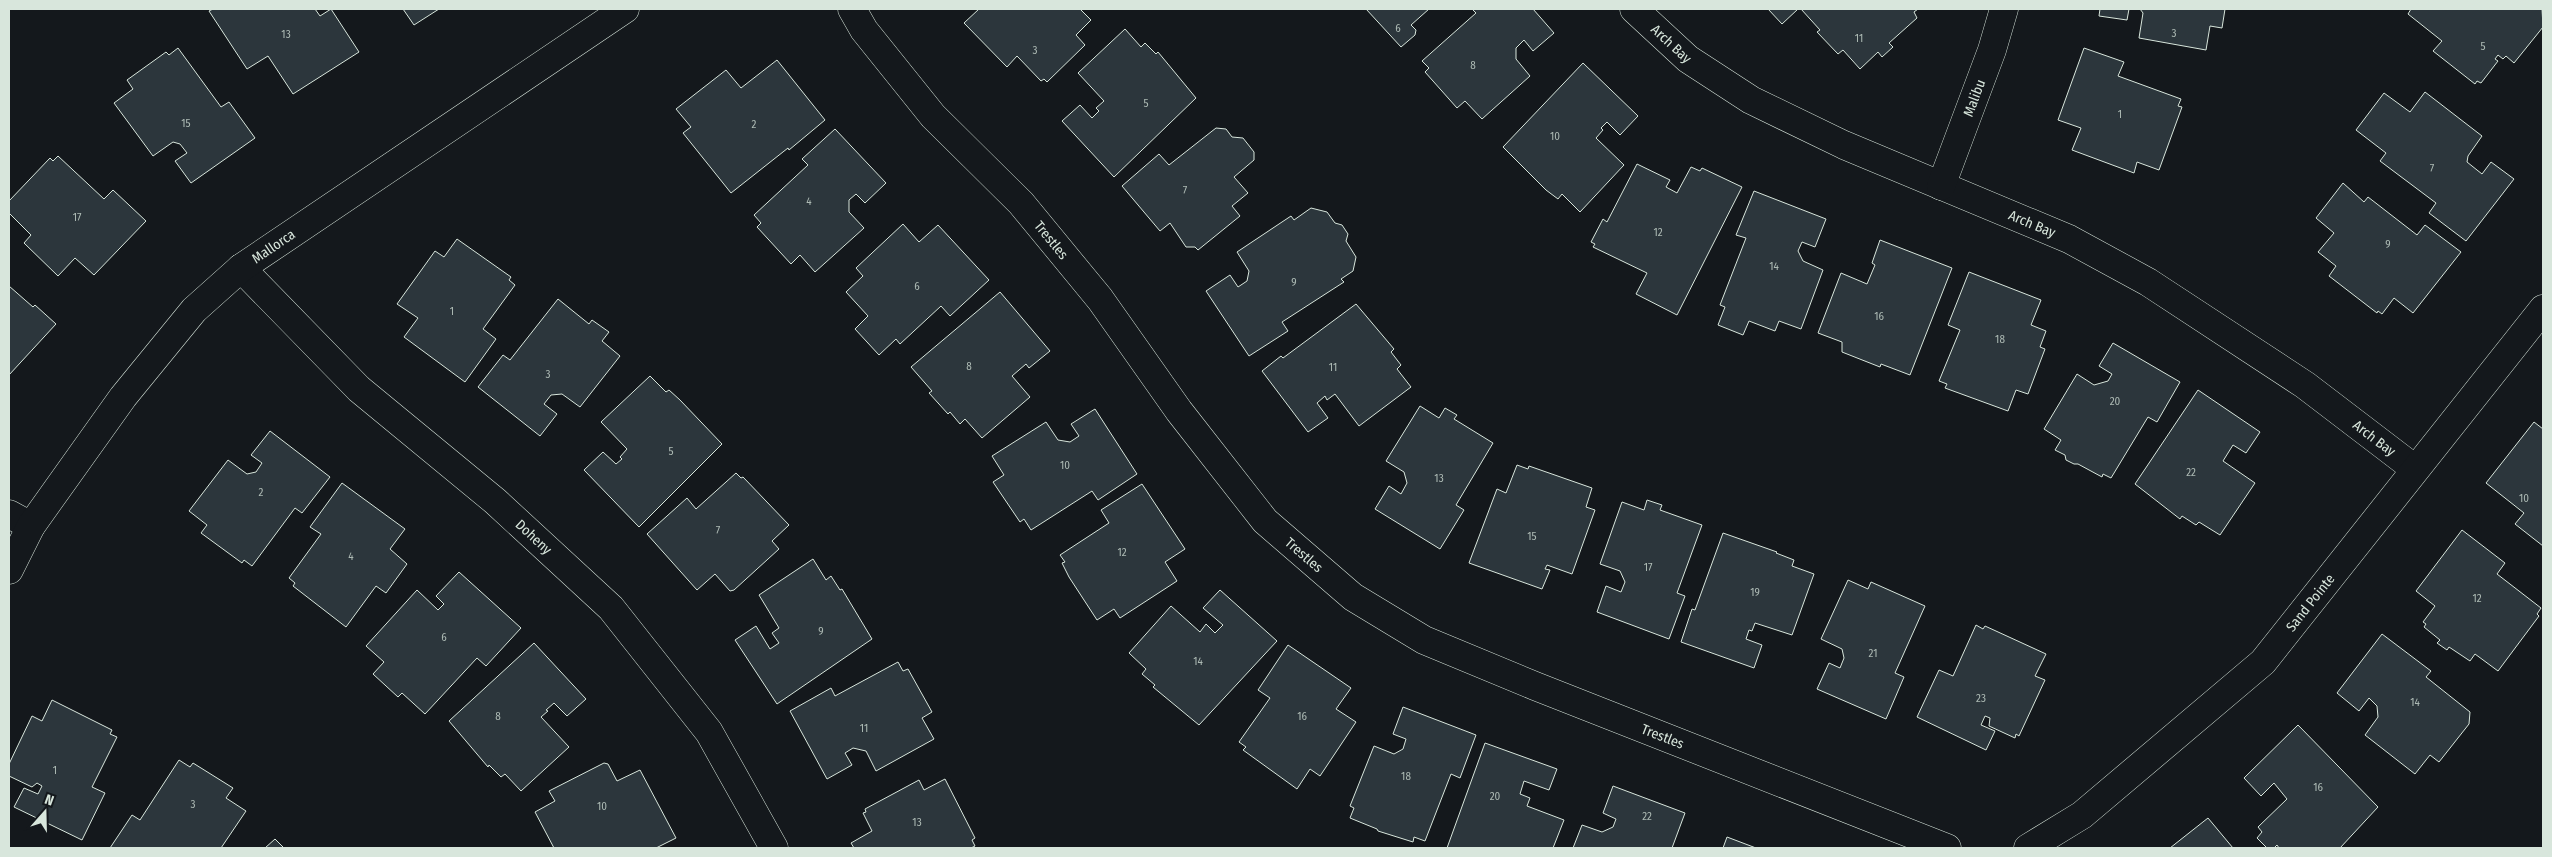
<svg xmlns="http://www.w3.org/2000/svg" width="2552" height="857" font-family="'Fira Sans Condensed',sans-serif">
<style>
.building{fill:#2c363c;stroke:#d8e6dc}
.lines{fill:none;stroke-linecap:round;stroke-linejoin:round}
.minor-casing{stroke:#d8e6dc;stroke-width:29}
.minor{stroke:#14181c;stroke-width:28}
.labels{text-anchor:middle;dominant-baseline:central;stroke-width:4;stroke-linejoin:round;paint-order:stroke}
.number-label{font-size:11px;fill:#adbab4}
.street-label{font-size:14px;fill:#d8e6dc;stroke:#14181c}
</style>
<rect width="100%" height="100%" fill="#14181c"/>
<!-- building -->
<g class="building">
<polygon points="213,9 315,9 320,16 331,9 359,52 293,94 268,56 247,69 209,11"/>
<polygon points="403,9 439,9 414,25"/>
<polygon points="979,9 1080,9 1091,20 1076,35 1085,45 1047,82 1044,79 1041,81 1017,56 1007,67 964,23"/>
<polygon points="1366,9 1429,9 1411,25 1416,30 1415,35 1401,47"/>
<polygon points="1472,9 1533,9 1554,33 1533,51 1524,40 1516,48 1516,59 1530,76 1482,119 1465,101 1457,108 1425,72 1429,68 1422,61 1476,13"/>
<polygon points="1768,9 1798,9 1782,24"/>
<polygon points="1801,9 1918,9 1914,12 1917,18 1889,43 1893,47 1882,57 1878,52 1860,69 1843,50 1838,54 1817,32 1820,30"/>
<polygon points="2100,9 2129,9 2127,20 2099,16"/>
<polygon points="2140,9 2225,9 2222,28 2210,26 2206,50 2139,38 2143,13"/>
<polygon points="2411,9 2542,9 2543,27 2514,63 2506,56 2503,59 2498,55 2495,59 2498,61 2481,83 2477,81 2475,84 2433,51 2442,41 2408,14"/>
<polygon points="1125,29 1141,47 1145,43 1156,54 1158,52 1196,98 1114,177 1062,121 1080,105 1092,118 1099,111 1096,108 1104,101 1078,73"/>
<polygon points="178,48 221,107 229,102 255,138 191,183 175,161 187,153 180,144 173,142 153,156 114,103 133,89 127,80 166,52 169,55"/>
<polygon points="2084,48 2124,62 2118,76 2181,99 2178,106 2182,107 2159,170 2137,162 2134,173 2072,150 2081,128 2058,120"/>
<polygon points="777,60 825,120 789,150 788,148 731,193 683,133 691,127 676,109 726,70 741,88"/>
<polygon points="1583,63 1638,116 1620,135 1607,122 1601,128 1603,130 1596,138 1624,165 1580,212 1562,194 1558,199 1546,190 1503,147"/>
<polygon points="2425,92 2482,136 2468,156 2467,162 2482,174 2491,162 2514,179 2466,241 2429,213 2436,203 2380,161 2386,153 2356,130 2384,93 2410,112"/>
<polygon points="1216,128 1226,129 1232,137 1243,138 1254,152 1254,160 1234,177 1248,193 1232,206 1240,216 1198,250 1195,247 1186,247 1170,223 1160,231 1122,186 1159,154 1169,165"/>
<polygon points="835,129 886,183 865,203 856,194 849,200 849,212 864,228 815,272 800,255 791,264 757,227 761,223 754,215 808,165 802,159"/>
<polygon points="58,156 104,199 113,190 146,221 94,275 75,258 58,276 24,243 31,235 9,213 9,201 50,158 53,161"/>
<polygon points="1637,164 1670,180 1666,187 1677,193 1691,167 1700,171 1702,168 1742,187 1677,315 1636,294 1647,273 1593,247 1595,244 1591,242 1603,219 1607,222"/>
<polygon points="2343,183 2364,202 2368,197 2417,235 2425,225 2461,252 2413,313 2394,298 2382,314 2378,311 2377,313 2329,276 2336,266 2318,252 2334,233 2316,218"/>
<polygon points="1754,191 1826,219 1815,247 1802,242 1798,251 1803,261 1823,270 1801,329 1779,321 1775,331 1749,321 1743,335 1718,325 1725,307 1720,305 1746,238 1736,235"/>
<polygon points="1311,208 1327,212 1335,223 1342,225 1348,234 1346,241 1356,257 1353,271 1341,279 1344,282 1282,322 1288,331 1249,356 1206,291 1230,275 1238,287 1247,281 1249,271 1237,252 1291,216 1294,220"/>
<polygon points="903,224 919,242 938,225 989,280 950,316 941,306 900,344 896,339 879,355 855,329 868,316 846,292 863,276 856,268"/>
<polygon points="457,239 511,277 509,280 515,285 483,329 496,339 465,382 404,337 418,318 397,304 435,251 444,257"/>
<polygon points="1880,240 1952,268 1910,375 1881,364 1880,367 1842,352 1842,342 1818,333 1841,273 1867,284 1875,265 1872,263"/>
<polygon points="1969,272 2041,300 2031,325 2046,331 2040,347 2045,349 2028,394 2016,390 2008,411 1945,388 1947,384 1939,381 1960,330 1948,325"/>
<polygon points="9,286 33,307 35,305 56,324 9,375"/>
<polygon points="1000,292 1050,351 1029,368 1026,364 1012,376 1030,397 982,438 965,419 960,424 950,412 948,414 929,393 932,391 911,367"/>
<polygon points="558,299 589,324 592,320 609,332 602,341 620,356 580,407 562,394 551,395 544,404 557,414 540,436 478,387 503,355 510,360"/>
<polygon points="1356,304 1394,349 1391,352 1401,365 1397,369 1411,387 1359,426 1335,394 1327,400 1325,396 1317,403 1328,418 1308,432 1262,371 1281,356 1283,358"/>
<polygon points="2113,343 2180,382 2157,422 2148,417 2111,478 2103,474 2102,477 2078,464 2074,464 2066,460 2065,455 2055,450 2061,440 2044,429 2077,374 2094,385 2108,381 2112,374 2099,366"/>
<polygon points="650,376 666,392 669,390 680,400 722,444 639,527 584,470 603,452 616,464 622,459 620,457 627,449 601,422"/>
<polygon points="2198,390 2260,432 2246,453 2233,445 2223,461 2255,483 2220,535 2199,522 2196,525 2182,516 2180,519 2135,484"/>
<polygon points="1420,406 1439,418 1445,408 1457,415 1454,419 1493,443 1456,505 1464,510 1440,549 1375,509 1389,486 1401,494 1407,483 1404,472 1386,461"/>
<polygon points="1095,409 1137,474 1098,500 1092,491 1031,530 1024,519 1020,522 993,482 1004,475 992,456 1046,422 1058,440 1070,442 1079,436 1071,424"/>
<polygon points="2534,422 2543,429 2543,546 2515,524 2524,513 2486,483"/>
<polygon points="270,431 330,477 302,513 295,508 252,566 244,560 242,563 201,533 207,525 189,511 228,460 247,474 256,472 262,463 251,455"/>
<polygon points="1517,465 1528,469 1529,466 1592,488 1586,507 1595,510 1572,574 1547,565 1545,569 1550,570 1542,589 1469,563 1497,489 1506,493"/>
<polygon points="736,473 741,478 743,477 789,525 772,541 779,549 734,590 730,591 715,574 697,590 647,534 687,498 696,509"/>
<polygon points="342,483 405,529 390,549 407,564 386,593 376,586 346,627 293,586 295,583 289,578 321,534 310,527"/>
<polygon points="1142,484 1185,549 1165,562 1177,581 1120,618 1114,609 1097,620 1069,577 1062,563 1065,562 1060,555 1109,523 1101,510"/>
<polygon points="1647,500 1662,505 1660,510 1702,525 1677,593 1685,596 1669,639 1597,612 1606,586 1621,592 1625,582 1620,571 1600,564 1622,502 1644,510"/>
<polygon points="2462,530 2505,563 2497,574 2541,608 2537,614 2539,616 2498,671 2475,654 2470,661 2449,647 2447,650 2437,643 2440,640 2424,627 2426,624 2423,622 2435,606 2416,591"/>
<polygon points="1723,533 1777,552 1776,553 1794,560 1792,566 1814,574 1792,635 1755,623 1752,631 1749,630 1746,639 1762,645 1754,668 1681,642 1692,609 1695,610"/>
<polygon points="813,559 826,580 831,576 840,590 842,589 872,639 777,704 735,640 756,626 770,649 779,643 772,633 779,628 759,595"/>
<polygon points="459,572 521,628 486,666 477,658 425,714 402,693 398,697 373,674 384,662 366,646 417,590 438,610 444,604 436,596"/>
<polygon points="1848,580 1868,589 1871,582 1925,606 1895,673 1904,677 1886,719 1817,689 1829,663 1840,668 1844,658 1842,649 1821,639"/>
<polygon points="1220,590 1277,641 1199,725 1153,687 1155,685 1142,674 1146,669 1129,653 1171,606 1200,632 1206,624 1215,633 1223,625 1203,608"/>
<polygon points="1976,625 1983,629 1985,626 2046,654 2035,676 2045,680 2019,736 2016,734 2015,738 1989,726 1990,718 1985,716 1981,725 1995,731 1986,750 1917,717 1939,670 1953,676"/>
<polygon points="2382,634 2431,671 2426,677 2470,712 2469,724 2439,762 2430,755 2415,774 2365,735 2378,717 2377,706 2369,698 2359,711 2337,693"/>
<polygon points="534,643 586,699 567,716 554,703 546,710 548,711 541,717 569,747 521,791 505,774 501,777 489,765 488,767 449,721"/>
<polygon points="1288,645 1351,688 1336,709 1356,722 1320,776 1310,769 1297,789 1243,750 1246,747 1239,742 1270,698 1258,690"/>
<polygon points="898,662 903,671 908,669 932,712 922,718 934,739 876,771 866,751 853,748 845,753 852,765 827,779 790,711 831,688 835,696"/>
<polygon points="52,700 112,730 110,734 117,737 92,787 105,793 82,840 14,807 24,788 38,794 42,786 37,783 32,787 9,776 9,764 32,716 42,721"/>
<polygon points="1403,707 1476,735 1460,778 1451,774 1425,841 1414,837 1413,842 1378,831 1377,829 1350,818 1354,808 1350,806 1374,746 1394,754 1403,749 1406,739 1393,734"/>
<polygon points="2298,725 2378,807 2340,848 2279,848 2277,845 2274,848 2267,848 2257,838 2262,832 2258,827 2287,799 2274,783 2261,796 2244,778"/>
<polygon points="1485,743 1557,769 1549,790 1524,781 1520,794 1530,798 1527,806 1564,820 1553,848 1447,848"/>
<polygon points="179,760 190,767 193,763 233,788 226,798 246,811 221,848 110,848 132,815 140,820"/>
<polygon points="604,763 608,764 617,781 640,770 676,838 656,848 554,848 535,812 555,801 549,791"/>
<polygon points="945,779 975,838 972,840 975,846 971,848 854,848 851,843 872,831 863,813 866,812 865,809 919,780 924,790"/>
<polygon points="1613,786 1685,813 1672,848 1573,848 1582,825 1602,832 1613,827 1616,819 1603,813"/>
<polygon points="2208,818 2233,848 2170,848"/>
<polygon points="1727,837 1756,848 1723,848"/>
<polygon points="275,839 284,848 265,848"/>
</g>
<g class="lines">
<!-- minor casing -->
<g class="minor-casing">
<g id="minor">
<path id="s1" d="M852,9L864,30L933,116L1021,203L1100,299L1179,411L1265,521L1353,597L1424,640L1535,686L1947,848"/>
<path id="s2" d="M1634,9L1688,59L1751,100L1844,145L2069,239L2148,282L2305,385L2415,469"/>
<path id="s3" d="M1941,186L1992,50L2004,9"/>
<path id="s4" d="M241,268L359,389L495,501L611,608L709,732L774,848"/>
<polyline points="9,514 31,526"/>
<path id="s5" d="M9,570L31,526L123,397L194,310L241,268L625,9"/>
<path id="s6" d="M2028,848L2082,815L2263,662L2543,309"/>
</g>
</g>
<!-- minor -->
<use href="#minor" class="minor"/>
</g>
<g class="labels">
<!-- number labels -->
<g class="number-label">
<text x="1398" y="28">6</text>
<text x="2174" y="33">3</text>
<text x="286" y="34">13</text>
<text x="1859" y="38">11</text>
<text x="2483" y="46">5</text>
<text x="1035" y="50">3</text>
<text x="1473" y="65">8</text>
<text x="1146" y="103">5</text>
<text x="2120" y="114">1</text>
<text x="186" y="123">15</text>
<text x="754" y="124">2</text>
<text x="1555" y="136">10</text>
<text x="2432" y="168">7</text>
<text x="1185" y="190">7</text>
<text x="809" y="201">4</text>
<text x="77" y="217">17</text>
<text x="1658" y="232">12</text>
<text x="2388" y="244">9</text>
<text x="1774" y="266">14</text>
<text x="1294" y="282">9</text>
<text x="917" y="286">6</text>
<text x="452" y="311">1</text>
<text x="1879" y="316">16</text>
<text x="2000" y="339">18</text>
<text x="969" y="366">8</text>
<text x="1333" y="367">11</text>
<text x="548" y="374">3</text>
<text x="2115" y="401">20</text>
<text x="671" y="451">5</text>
<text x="1065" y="465">10</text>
<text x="2191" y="472">22</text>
<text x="1439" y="478">13</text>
<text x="261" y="492">2</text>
<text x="2524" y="498">10</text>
<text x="718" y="530">7</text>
<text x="1532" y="536">15</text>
<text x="1122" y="552">12</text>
<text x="351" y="556">4</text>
<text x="1648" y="567">17</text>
<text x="1755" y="592">19</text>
<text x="2477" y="598">12</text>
<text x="821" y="631">9</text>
<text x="444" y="637">6</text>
<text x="1873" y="653">21</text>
<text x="1198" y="661">14</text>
<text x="1981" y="698">23</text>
<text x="2415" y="702">14</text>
<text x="498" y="716">8</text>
<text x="1302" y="716">16</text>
<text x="864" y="728">11</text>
<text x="55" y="770">1</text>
<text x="1406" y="776">18</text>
<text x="2318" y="787">16</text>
<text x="1495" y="796">20</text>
<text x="193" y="804">3</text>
<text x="602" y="806">10</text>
<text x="1647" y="816">22</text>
<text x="917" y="822">13</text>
</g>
<!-- street labels -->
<g class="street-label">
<text stroke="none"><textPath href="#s2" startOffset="51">Arch Bay</textPath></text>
<text stroke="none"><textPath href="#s3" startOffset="94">Malibu</textPath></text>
<text stroke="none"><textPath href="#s2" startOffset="456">Arch Bay</textPath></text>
<text stroke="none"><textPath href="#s1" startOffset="306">Trestles</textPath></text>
<text stroke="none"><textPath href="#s5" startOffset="422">Mallorca</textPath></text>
<text stroke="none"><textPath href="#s2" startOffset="861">Arch Bay</textPath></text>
<text stroke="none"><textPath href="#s4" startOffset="398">Doheny</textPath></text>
<text stroke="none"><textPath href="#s1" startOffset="711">Trestles</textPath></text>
<text stroke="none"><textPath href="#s6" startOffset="376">Sand Pointe</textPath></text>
<text stroke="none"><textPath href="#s1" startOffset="1116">Trestles</textPath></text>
</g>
</g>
<!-- border -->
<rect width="2552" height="857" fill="none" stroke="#d8e6dc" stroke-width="20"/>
<!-- north arrow -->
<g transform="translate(45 812) rotate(20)" stroke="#14181c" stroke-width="4" paint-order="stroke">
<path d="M0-4L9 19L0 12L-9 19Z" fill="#d8e6dc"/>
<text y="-8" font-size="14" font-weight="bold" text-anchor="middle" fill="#d8e6dc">N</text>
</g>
</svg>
